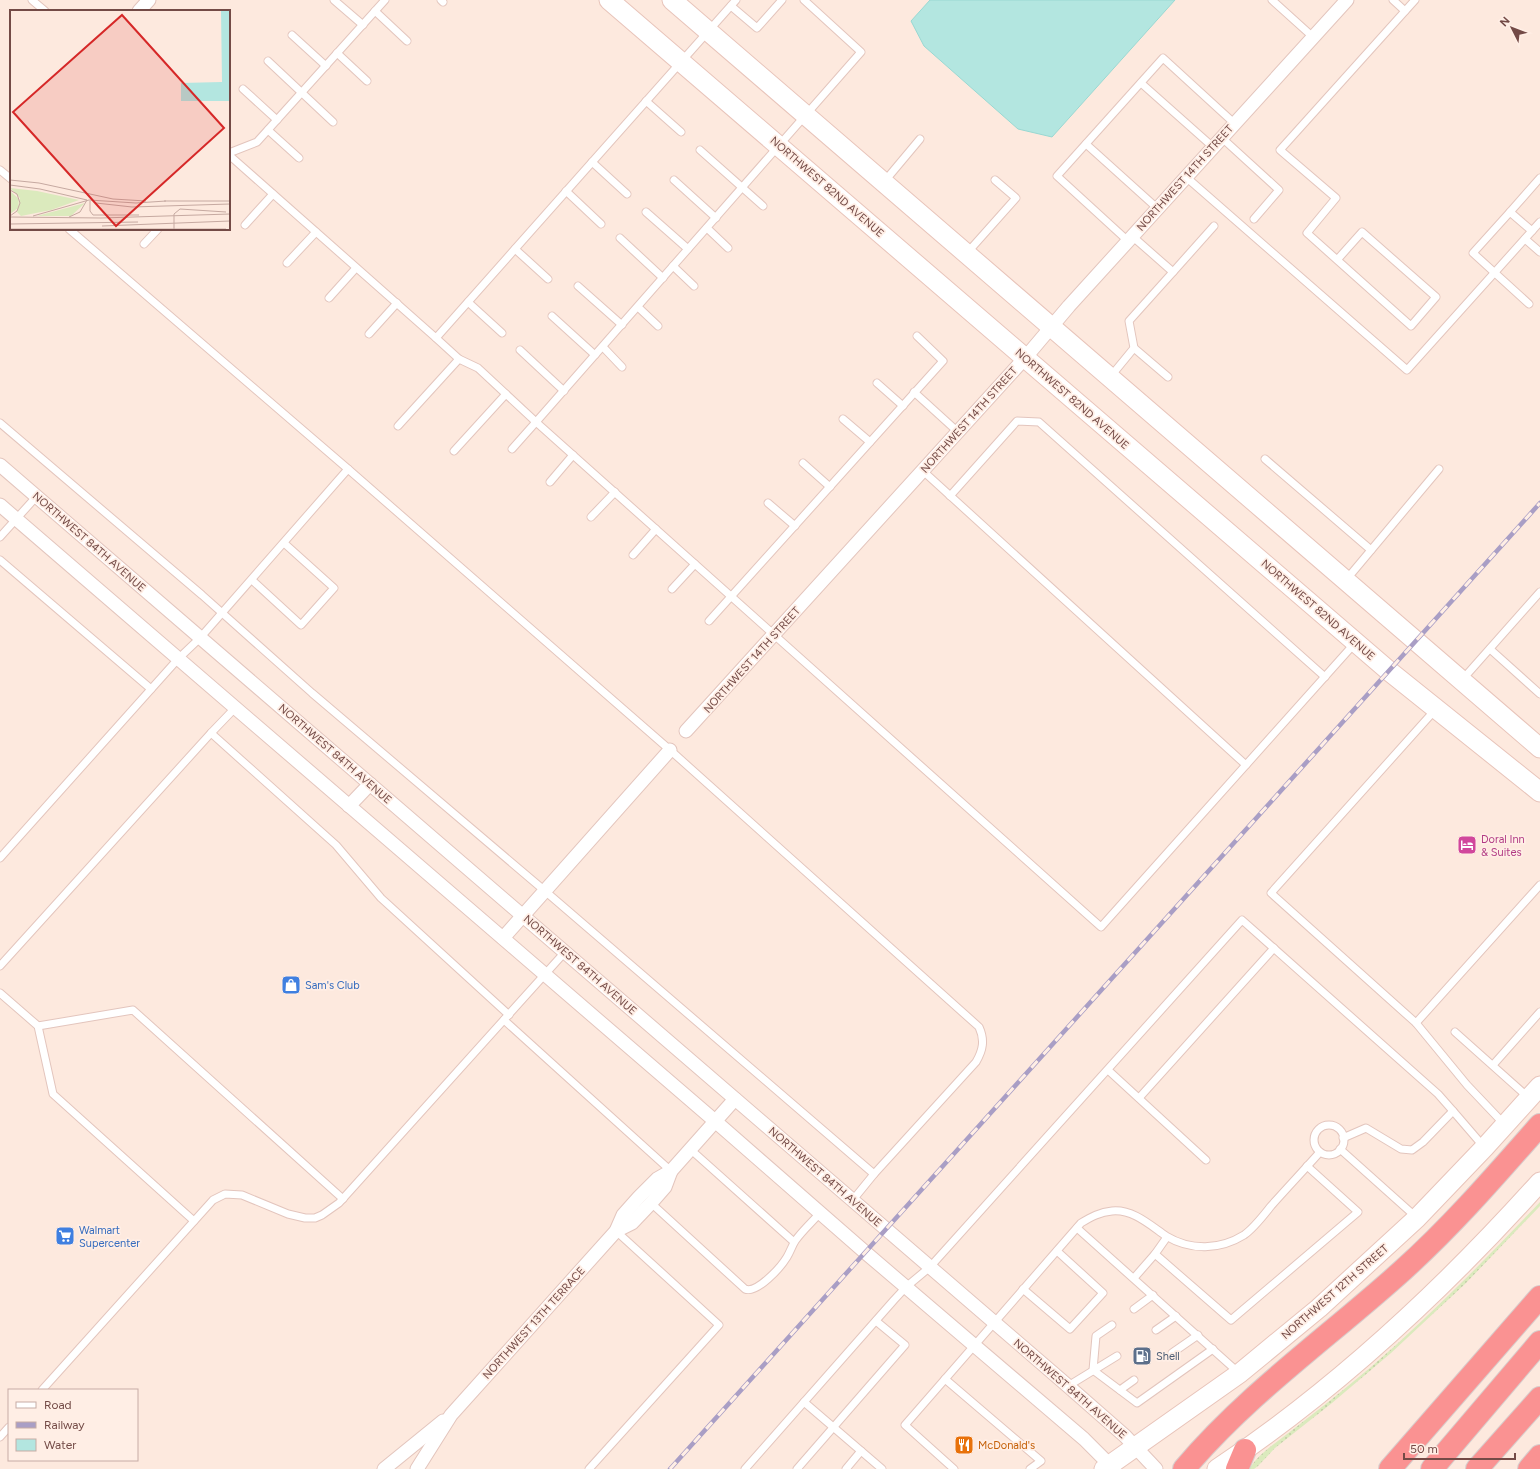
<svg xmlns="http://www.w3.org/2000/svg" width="1540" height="1469" font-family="Figtree,sans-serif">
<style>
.grass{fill:url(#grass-dots)}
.water{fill:#b3e6e0;stroke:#99d8d2}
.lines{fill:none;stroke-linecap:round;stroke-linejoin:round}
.lane-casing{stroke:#e3c5bd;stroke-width:9}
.street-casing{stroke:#e3c5bd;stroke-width:15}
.secondary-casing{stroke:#e8c4ba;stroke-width:21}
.highway-casing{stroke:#d8cccb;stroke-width:24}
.lane{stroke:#fff;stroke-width:7}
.street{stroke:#fff;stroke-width:13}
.secondary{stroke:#fff;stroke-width:19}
.highway{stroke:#fa9292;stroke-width:22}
.rail-casing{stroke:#a99ec5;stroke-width:4.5}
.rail{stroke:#ffeee5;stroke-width:3;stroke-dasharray:9;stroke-linecap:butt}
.labels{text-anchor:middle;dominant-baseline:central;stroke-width:3.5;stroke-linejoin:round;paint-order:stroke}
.street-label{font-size:11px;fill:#734a46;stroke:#ffeee5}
.hotel-label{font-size:11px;fill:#b23c85;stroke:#ffeee5;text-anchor:start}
.shop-label{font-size:11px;fill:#366cbe;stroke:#ffeee5;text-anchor:start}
.service-label{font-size:11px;fill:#4e5e75;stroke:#ffeee5;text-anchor:start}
.food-label{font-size:11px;fill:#c56008;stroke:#ffeee5;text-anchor:start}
.inset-road{fill:none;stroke:#c6a9a1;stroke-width:1}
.view{fill:#d62828;fill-opacity:0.15;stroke:#d62828;stroke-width:2}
.inset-edge{fill:none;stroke:#734a46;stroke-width:2}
</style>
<defs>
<pattern id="grass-dots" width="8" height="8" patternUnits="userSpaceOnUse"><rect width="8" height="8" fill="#dbeabd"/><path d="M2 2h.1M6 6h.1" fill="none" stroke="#bfcaa4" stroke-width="1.8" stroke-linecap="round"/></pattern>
</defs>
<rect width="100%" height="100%" fill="#fde9de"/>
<!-- grass -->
<path class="grass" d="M1540,1202V1206L1465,1284L1391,1353L1332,1403L1275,1448L1258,1466L1254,1469H1249C1259,1453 1276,1443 1291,1431C1318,1410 1345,1389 1371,1367C1431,1315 1486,1259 1540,1202Z"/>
<!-- water -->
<polygon class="water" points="930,0 1175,0 1052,137 1018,129 924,46 911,21"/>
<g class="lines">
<!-- lane casing -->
<g class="lane-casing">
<g id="lane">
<polyline points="32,0 45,11"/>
<polyline points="334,0 363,25"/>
<polyline points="441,0 443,2"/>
<polyline points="804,0 861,52 536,422 1101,927 1355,643"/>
<polyline points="1272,0 1313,37"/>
<polyline points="1393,0 1405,11"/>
<polyline points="731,6 757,28 782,0"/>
<polyline points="375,11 407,41"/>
<polyline points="292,35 326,66"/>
<polyline points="337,53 367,81"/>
<polyline points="268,61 333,122"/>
<polyline points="1141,83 1213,147"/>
<polyline points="243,89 277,120"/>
<polyline points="646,101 681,132"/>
<polyline points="268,130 299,158"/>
<polyline points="1222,138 1279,190 1254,219"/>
<polyline points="1086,144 1157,208"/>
<polyline points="700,150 763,206"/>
<polyline points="229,153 257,142 385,0"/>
<polyline points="229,155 436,338 736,0"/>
<polyline points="592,162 627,194"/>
<polyline points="0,170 11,179"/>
<polyline points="1186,177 1407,370 1540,222"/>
<polyline points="674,180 716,218"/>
<polyline points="884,182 920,139"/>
<polyline points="566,191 601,224"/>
<polyline points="646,212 688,249"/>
<polyline points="1510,212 1473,253 1529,304"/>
<polyline points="245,225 273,194"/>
<polyline points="707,228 728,248"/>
<path d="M69,229L348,469L670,750L979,1027C985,1040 983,1050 976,1062L874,1174L852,1201"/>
<polyline points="1532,231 1510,212 1540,178"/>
<polyline points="620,238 663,278"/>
<polyline points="1525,239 1540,252"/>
<polyline points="1128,241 1057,176 1163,58 1234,123"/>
<polyline points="144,244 158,229"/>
<polyline points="515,249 548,279"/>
<polyline points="967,253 1016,198 995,180"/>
<polyline points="1337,260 1362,232 1436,297 1411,326 1307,233 1336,198 1280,150 1415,0"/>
<polyline points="287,263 316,232"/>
<polyline points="673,266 694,286"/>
<polyline points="1173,272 1214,226"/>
<polyline points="578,286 622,325"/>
<polyline points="329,298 356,268"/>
<polyline points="468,302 502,333"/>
<polyline points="638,307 658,326"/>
<polyline points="552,316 595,355"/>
<polyline points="369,334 397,303"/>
<polyline points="603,347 622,367"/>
<polyline points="1134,348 1168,377"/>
<polyline points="520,350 564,391"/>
<polyline points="459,359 478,368 536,422 512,449"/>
<polyline points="1111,376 1134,348 1129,321 1173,272 1132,236"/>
<polyline points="877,383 903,406"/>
<polyline points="914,392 958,432"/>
<polyline points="843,419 870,442"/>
<polyline points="0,423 202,595 312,693 545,891 874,1174"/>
<polyline points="398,426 459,359 436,338"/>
<polyline points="454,451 506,394"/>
<polyline points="1265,459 1371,550"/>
<polyline points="803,463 830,487"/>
<polyline points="923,471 1246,765"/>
<polyline points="550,482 573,455"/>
<polyline points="950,496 1017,421 1039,422 1325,677"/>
<polyline points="768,503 795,526"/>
<polyline points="591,517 615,492"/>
<polyline points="0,537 36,497"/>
<polyline points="633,555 656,529"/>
<polyline points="0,560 151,689"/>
<polyline points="252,580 301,625 334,588 284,543"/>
<polyline points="1346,580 1439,469"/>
<polyline points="672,589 695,564"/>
<polyline points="709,621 943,361 917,336"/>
<polyline points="1490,649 1540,694"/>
<polyline points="1462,680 1540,592"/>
<polyline points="1435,710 1271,893 1416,1023 1540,885"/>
<polyline points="211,733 336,845 381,898 509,1015"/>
<polyline points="0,858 178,659 200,638 348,469"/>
<polyline points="0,966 211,733 235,708"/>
<polyline points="0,993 38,1026 53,1094 194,1221"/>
<polyline points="504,1020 671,1171"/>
<polyline points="1416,1023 1467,1085 1505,1125"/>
<polyline points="38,1026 133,1010 343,1199"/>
<polyline points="1455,1032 1529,1098"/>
<polyline points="1493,1065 1540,1012"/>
<polyline points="1108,1070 1206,1160"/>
<polyline points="1139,1098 1274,948"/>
<circle cx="1329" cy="1140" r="15"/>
<polyline points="1343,1138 1366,1128 1401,1149 1412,1150 1423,1142 1453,1111 1484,1147"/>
<polyline points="690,1149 794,1242"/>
<polyline points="1340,1149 1416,1217"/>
<path d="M651,1203L745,1289C757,1294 781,1267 787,1257C790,1252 792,1246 795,1241C802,1231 812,1222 820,1213"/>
<polyline points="1077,1228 1239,1373"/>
<polyline points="1167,1237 1155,1254 1231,1320 1358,1212 1307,1166"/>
<polyline points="1134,1278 1155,1254"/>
<polyline points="1023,1289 1070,1329 1103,1293 1057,1251"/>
<polyline points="1134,1309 1153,1295"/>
<polyline points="1112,1325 1096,1336 1093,1370 1137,1403 1213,1349"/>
<polyline points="1156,1330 1176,1316"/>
<polyline points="1172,1353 1198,1335"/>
<polyline points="945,1379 1041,1461 1030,1469"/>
<polyline points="1068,1386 1117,1356"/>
<polyline points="42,1390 213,1200 225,1194 242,1195 288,1214 305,1218 315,1218 322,1215 339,1203 565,952"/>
<polyline points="1120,1390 1134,1380"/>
<polyline points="804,1402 882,1469"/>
<polyline points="0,1437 9,1427"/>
<polyline points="589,1469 719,1325 616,1231"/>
<polyline points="745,1469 894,1300 906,1287 930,1267 1242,920 1438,1094 1453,1111"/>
<polyline points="797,1469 905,1345 876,1321"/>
<polyline points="846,1469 861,1451"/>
<path d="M954,1469L905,1425L1081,1223C1091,1217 1100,1212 1112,1211C1133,1209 1150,1225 1166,1236C1191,1251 1220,1250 1244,1235C1254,1228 1263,1216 1271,1206C1287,1188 1304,1170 1320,1152"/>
</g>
</g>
<!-- street casing -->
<g class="street-casing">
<g id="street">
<polyline points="139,11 149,0"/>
<polyline points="0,465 1068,1386 1125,1436 1156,1469"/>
<polyline points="0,505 715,1121 866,1253 1084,1439 1114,1469"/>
<polyline points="686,731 1025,358 1069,306 1347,0"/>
<polyline points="349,806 370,784"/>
<polyline points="503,938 670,750"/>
<polyline points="616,1231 632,1223 651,1203 665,1187 671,1171"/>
<polyline points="384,1469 443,1421"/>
<polyline points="417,1469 451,1415 616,1231 623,1215 639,1197 657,1179 671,1171 735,1099"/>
</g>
</g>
<!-- secondary casing -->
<g class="secondary-casing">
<g id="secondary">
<polyline points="609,0 1389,671 1540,792"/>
<polyline points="672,0 1540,748"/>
<polyline points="1104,1469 1240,1373 1319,1308 1417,1218 1485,1147 1540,1086"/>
<path d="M1217,1469C1337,1389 1444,1289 1540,1182"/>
</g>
</g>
<!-- highway casing -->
<g class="highway-casing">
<g id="highway">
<path d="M1184,1469C1248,1393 1330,1336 1403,1270C1452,1226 1496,1175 1540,1125"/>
<polyline points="1237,1469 1245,1450"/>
<polyline points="1390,1469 1540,1297"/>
<polyline points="1432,1469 1540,1342"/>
<polyline points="1477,1469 1540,1398"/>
<polyline points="1529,1469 1540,1456"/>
</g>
</g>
<!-- lane -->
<use href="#lane" class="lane"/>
<!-- street -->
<use href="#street" class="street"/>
<!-- secondary -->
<use href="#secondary" class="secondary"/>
<!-- highway -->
<use href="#highway" class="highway"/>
<!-- rail casing -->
<g class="rail-casing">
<polyline id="rail" points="670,1469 1540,503"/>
</g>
<!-- rail -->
<use href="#rail" class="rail"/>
</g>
<!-- icons -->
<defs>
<g id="hotel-square" transform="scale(1)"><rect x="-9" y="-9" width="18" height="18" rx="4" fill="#d1479c" stroke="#ffeee5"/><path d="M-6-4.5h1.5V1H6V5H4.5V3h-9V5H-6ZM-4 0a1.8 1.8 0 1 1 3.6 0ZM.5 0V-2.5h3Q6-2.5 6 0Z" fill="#fff"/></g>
<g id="shop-square" transform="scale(1)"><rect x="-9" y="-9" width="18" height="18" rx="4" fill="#3f7fe0" stroke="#ffeee5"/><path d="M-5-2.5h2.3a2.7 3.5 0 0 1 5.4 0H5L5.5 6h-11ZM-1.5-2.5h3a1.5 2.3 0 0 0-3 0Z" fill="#fff"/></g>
<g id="supermarket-square" transform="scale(1)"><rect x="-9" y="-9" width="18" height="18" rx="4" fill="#3f7fe0" stroke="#ffeee5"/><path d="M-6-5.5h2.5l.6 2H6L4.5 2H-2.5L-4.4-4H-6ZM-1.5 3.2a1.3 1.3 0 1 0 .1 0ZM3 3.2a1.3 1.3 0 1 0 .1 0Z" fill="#fff"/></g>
<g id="fuel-square" transform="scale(1)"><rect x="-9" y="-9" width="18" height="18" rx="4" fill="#5c6f8a" stroke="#ffeee5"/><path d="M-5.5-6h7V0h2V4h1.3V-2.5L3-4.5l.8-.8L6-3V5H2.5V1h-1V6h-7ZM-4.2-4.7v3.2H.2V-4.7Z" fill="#fff"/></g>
<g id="restaurant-square" transform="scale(1)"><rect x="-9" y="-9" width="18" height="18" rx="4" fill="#e8710a" stroke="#ffeee5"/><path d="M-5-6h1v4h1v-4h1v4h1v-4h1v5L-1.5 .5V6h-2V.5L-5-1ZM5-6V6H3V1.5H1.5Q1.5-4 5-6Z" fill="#fff"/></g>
</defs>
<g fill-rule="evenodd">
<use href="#hotel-square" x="1467" y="845"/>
<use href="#shop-square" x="291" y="985"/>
<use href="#supermarket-square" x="65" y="1236"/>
<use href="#fuel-square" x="1142" y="1356"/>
<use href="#restaurant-square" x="964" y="1445"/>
</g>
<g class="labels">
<!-- street labels -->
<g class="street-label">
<text transform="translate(1185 178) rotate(-48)">NORTHWEST 14TH STREET</text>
<text transform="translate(827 187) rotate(41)">NORTHWEST 82ND AVENUE</text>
<text transform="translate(1072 399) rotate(41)">NORTHWEST 82ND AVENUE</text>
<text transform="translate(969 420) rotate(-48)">NORTHWEST 14TH STREET</text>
<text transform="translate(89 542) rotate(41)">NORTHWEST 84TH AVENUE</text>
<text transform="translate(1318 610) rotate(41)">NORTHWEST 82ND AVENUE</text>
<text transform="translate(752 660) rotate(-48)">NORTHWEST 14TH STREET</text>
<text transform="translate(335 754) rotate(41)">NORTHWEST 84TH AVENUE</text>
<text transform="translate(580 965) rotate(41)">NORTHWEST 84TH AVENUE</text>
<text transform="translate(825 1177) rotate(41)">NORTHWEST 84TH AVENUE</text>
<text transform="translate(1335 1292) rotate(-41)">NORTHWEST 12TH STREET</text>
<text transform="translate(534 1323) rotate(-48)">NORTHWEST 13TH TERRACE</text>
<text transform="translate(1070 1389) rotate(41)">NORTHWEST 84TH AVENUE</text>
</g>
<!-- hotel labels -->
<g class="hotel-label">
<text x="1481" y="839">Doral Inn<tspan x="1481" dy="13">&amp; Suites</tspan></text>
</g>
<!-- shop labels -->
<g class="shop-label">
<text x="305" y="985">Sam's Club</text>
<text x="79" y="1230">Walmart<tspan x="79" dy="13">Supercenter</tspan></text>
</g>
<!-- service labels -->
<g class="service-label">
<text x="1156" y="1356">Shell</text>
</g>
<!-- food labels -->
<g class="food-label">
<text x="978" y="1445">McDonald's</text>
</g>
</g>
<!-- overview -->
<g transform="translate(10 10)">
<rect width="220" height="220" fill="#fde9de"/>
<path d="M0,178L27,181L69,190L41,200L11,206L7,202L10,188ZM0,181L9,189L8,198L0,204ZM75,193L61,206H27Z" fill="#dbeabd"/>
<path d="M211,1H220V91H171V73L212,72Z" fill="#b3e6e0"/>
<path class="inset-road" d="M0,170L29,173L103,189L136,191M0,175L30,179L77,190M0,180L7,184L10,193L7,201L0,206M80,191V201L83,205H129M154,191H220M86,193L122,197L220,194M23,206L79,190L126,193L156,191M0,207L91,208L220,204M59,207L70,202L77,190M0,214L128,212M92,216L220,211M0,219H216M164,219V204L170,199L216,202"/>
<path class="view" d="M112,5L214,118L106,216L3,102Z"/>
<rect width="220" height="220" class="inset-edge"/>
</g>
<!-- legend -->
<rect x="8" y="1389" width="130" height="72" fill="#ffeee5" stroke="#c7aca5"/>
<rect x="16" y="1402" width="20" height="6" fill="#ffffff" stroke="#c7aca5"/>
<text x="44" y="1409" font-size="12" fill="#734a46">Road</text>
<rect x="16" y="1422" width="20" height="6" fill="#a99ec5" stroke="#c7aca5"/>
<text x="44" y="1429" font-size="12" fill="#734a46">Railway</text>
<rect x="16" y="1439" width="20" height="12" fill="#b3e6e0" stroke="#c7aca5"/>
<text x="44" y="1449" font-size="12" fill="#734a46">Water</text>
<!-- north arrow -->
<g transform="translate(1512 28) rotate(312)" stroke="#ffeee5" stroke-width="3" paint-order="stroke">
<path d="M0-3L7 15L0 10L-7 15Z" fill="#734a46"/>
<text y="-6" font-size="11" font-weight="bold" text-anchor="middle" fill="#734a46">N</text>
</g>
<!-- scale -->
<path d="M1404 1453v6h111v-6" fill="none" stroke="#734a46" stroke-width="2"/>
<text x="1410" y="1453" font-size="12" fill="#734a46" stroke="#ffeee5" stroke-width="3" paint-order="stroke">50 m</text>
</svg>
